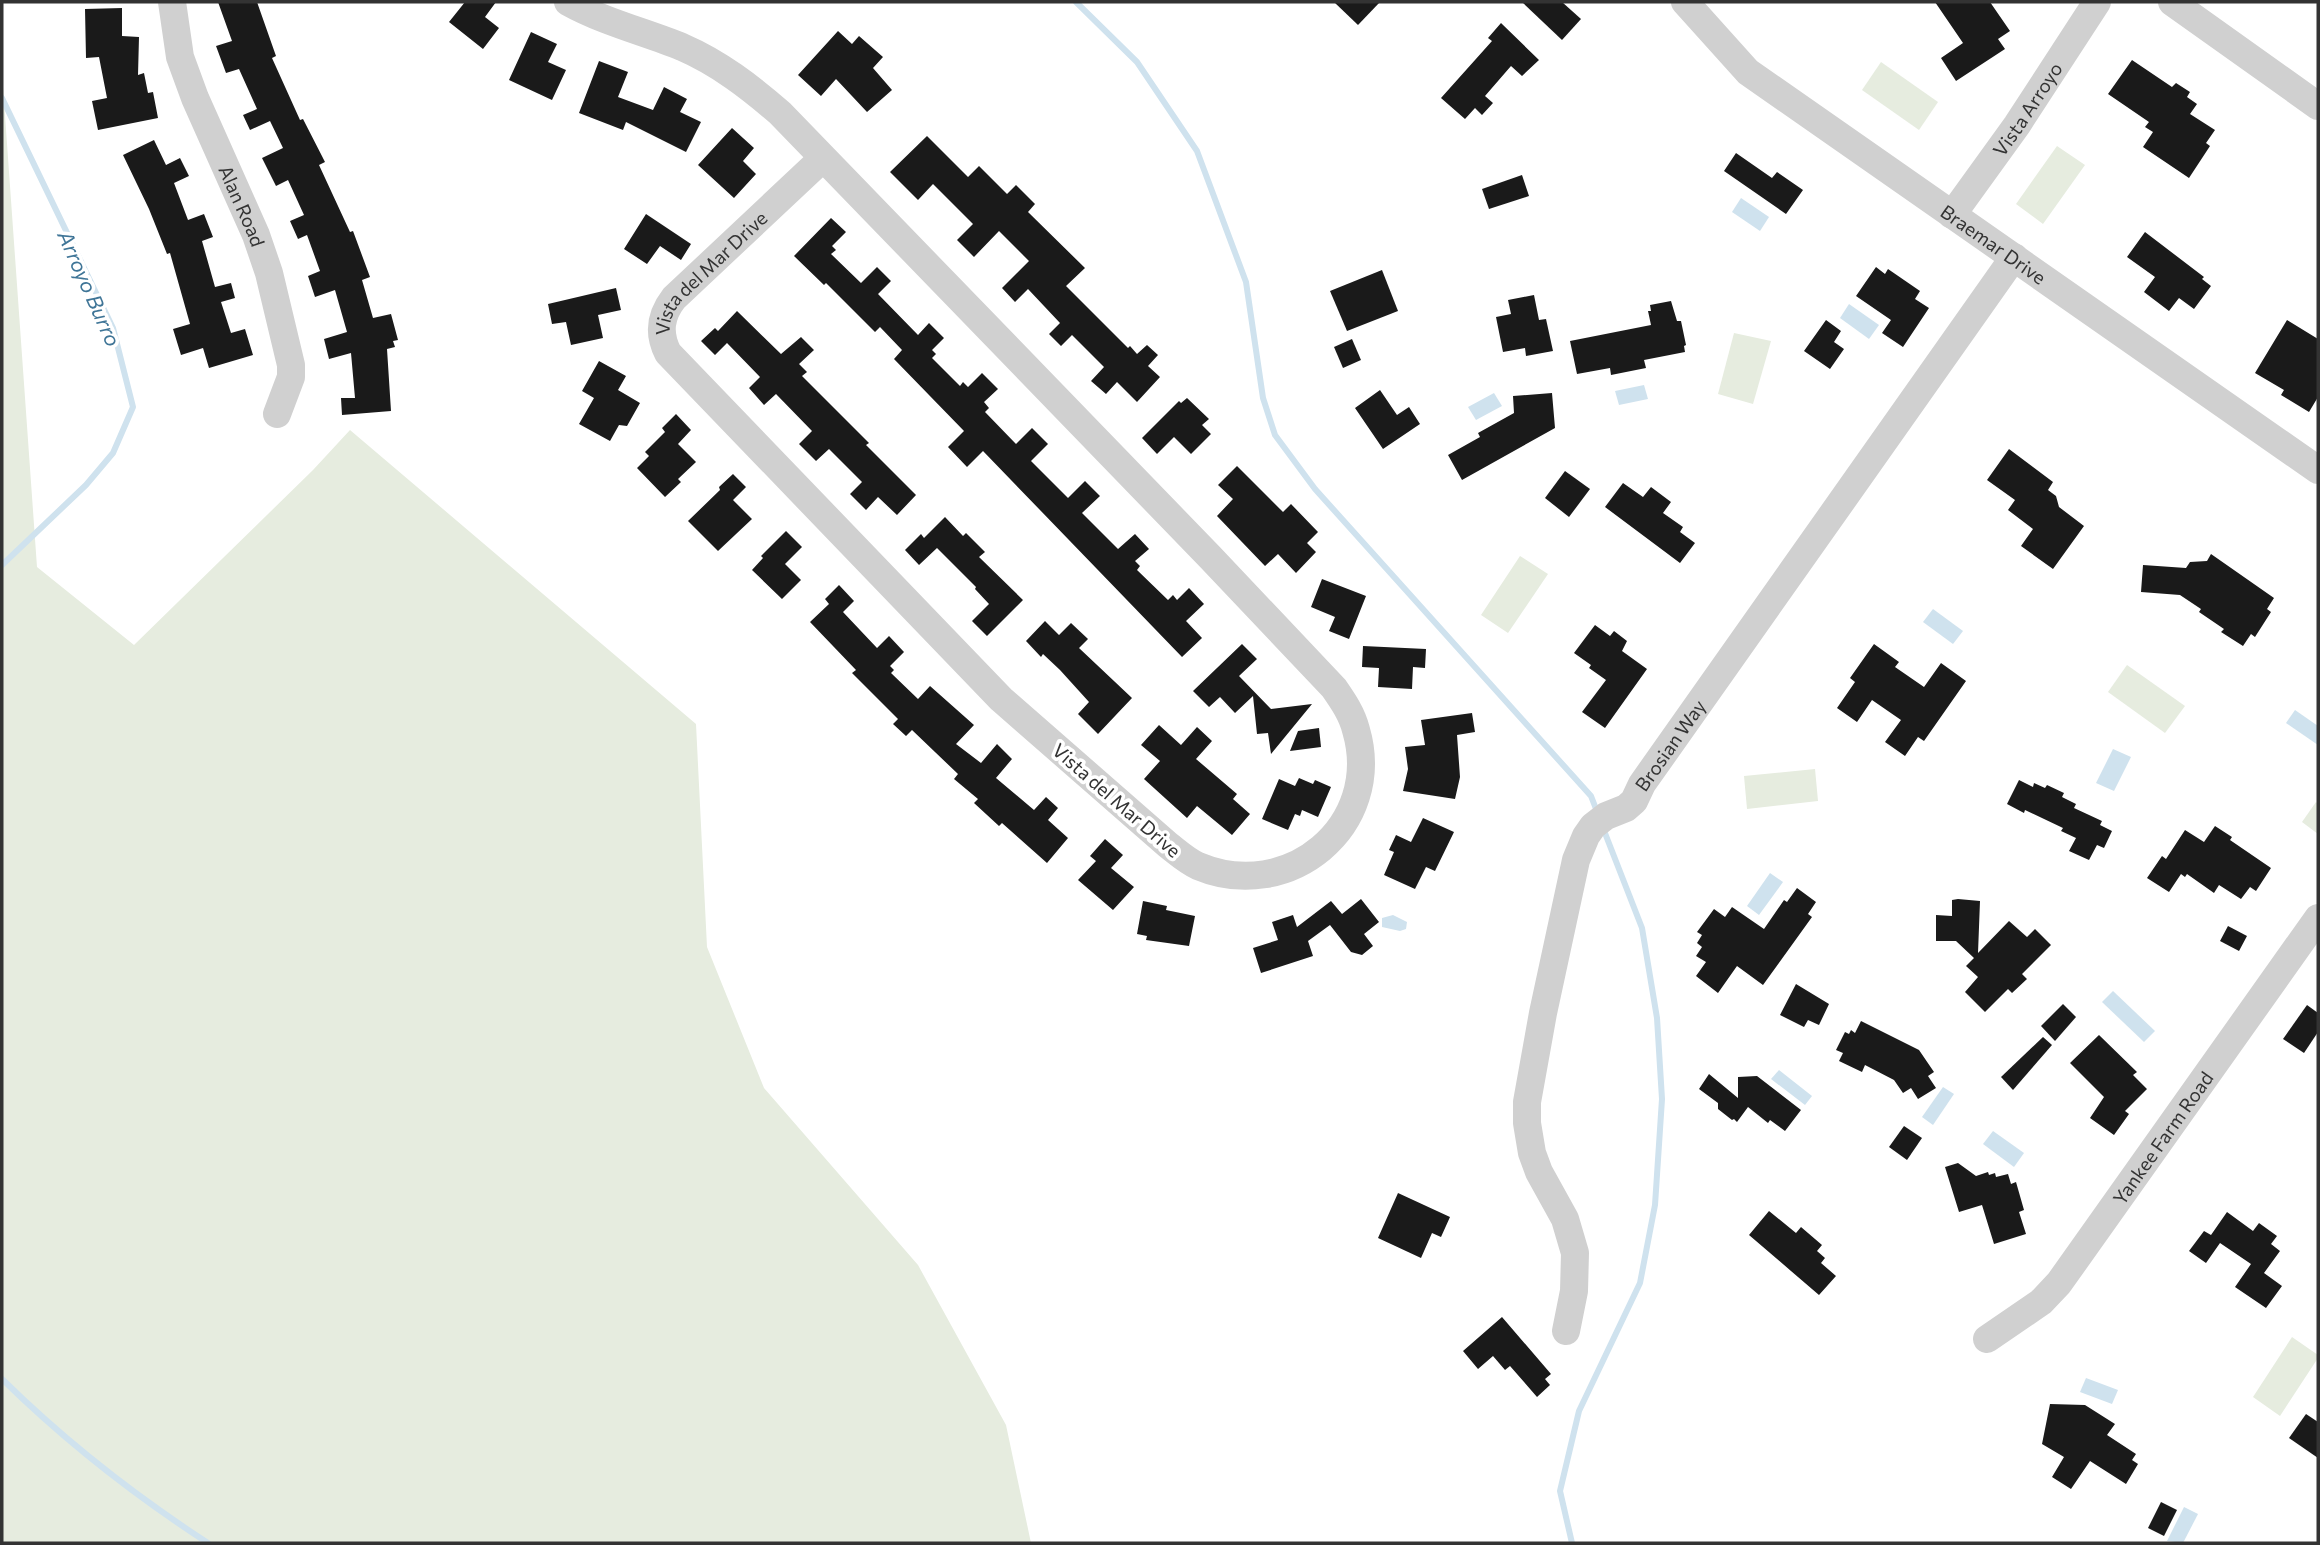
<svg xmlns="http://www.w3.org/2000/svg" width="2320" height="1545" font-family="Commissioner,sans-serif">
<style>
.green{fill:#e6ecdf}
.water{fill:#cfe2ee}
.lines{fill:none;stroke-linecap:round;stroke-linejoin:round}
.stream{stroke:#cfe2ee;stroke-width:6}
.building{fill:#1a1a1a}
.minor{stroke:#d0d0d0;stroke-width:28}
.labels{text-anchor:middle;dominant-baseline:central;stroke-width:7;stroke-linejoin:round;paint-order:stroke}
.street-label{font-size:19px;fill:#333;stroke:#fff}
.water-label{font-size:21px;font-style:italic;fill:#3f7597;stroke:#fff}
</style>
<rect width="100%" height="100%" fill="#fff"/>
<!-- green -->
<g class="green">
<polygon points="1881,62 1938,102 1919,130 1862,90"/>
<polygon points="2,73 37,567 134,645 313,470 350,430 696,724 707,947 764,1088 918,1265 1006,1425 1031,1543 2,1543"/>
<polygon points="2057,146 2085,165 2043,224 2016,204"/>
<polygon points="1734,333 1771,341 1753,404 1718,394"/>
<polygon points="1520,556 1548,574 1508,633 1481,615"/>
<polygon points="2127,665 2185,706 2165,733 2108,692"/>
<polygon points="1815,769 1818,801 1747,809 1744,776"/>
<polygon points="2316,802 2318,804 2318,834 2302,822"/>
<polygon points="2292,1337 2318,1355 2318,1358 2280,1416 2253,1397"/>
</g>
<!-- water -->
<g class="water">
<polygon points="1741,198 1769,217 1760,231 1732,212"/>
<polygon points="1849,304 1879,325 1869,339 1840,318"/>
<polygon points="1644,385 1648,399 1619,405 1615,391"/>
<polygon points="1494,393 1502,406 1476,420 1468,407"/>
<polygon points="1933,609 1963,631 1953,644 1923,622"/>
<polygon points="2295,710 2318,726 2318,745 2286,723"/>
<polygon points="2113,749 2131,757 2114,791 2096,783"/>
<polygon points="1770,873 1783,882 1759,915 1747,906"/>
<polygon points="1393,915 1407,922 1406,929 1400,931 1382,927 1382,918"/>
<polygon points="2113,991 2155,1031 2144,1042 2102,1002"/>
<polygon points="1779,1070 1812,1096 1805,1105 1771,1079"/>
<polygon points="1943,1087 1954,1094 1933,1125 1922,1117"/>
<polygon points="1993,1131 2024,1153 2014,1167 1983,1144"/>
<polygon points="2086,1378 2118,1390 2112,1404 2080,1392"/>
<polygon points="2184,1507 2198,1514 2183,1543 2167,1541"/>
</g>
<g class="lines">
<!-- stream -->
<g class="stream">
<polyline points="1076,2 1137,62 1197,151 1246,282 1263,398 1275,435 1315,489 1591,796 1598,814"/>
<polyline points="2,98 113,328 133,407 113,453 86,485 2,565"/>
<path d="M2,1379C65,1441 134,1495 208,1543"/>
<polyline points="1572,1543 1560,1491 1579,1411 1640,1283 1655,1205 1662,1099 1657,1018 1642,928 1603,828"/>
</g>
</g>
<!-- building -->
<g class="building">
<polygon points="218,2 257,2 276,56 272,58 300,120 303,119 325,162 319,165 350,232 353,231 370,277 362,280 373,318 391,314 398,340 393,341 395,347 387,349 391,411 342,415 341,398 355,398 351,353 329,359 324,339 347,332 335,290 315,297 308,276 320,271 307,235 298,239 290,221 304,215 288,180 276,186 262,158 283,148 270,121 250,130 243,115 257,109 239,69 226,73 216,46 232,41"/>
<polygon points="465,2 496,2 485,17 499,28 483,49 449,22"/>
<polygon points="1334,2 1380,2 1358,25"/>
<polygon points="1522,2 1562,2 1581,19 1562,40"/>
<polygon points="1935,2 1990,2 2010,31 1998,39 2005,49 1956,81 1941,58 1963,43"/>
<polygon points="122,8 122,36 139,37 138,75 144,73 148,93 153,92 158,118 98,130 92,101 107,98 99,57 86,58 85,9"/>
<polygon points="1501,23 1539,60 1522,76 1511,66 1485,96 1493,103 1482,115 1475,108 1465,119 1441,98 1492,41 1488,38"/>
<polygon points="838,31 852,44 859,36 883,57 873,68 892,90 867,112 836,79 821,96 798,75"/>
<polygon points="531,32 557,44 548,62 566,70 552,100 509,80"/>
<polygon points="2132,60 2172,87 2176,83 2190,92 2187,97 2197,104 2190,114 2215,130 2206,143 2210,146 2189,178 2143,147 2153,132 2145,127 2149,122 2108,94"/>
<polygon points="599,61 628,72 618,97 653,110 664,87 687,99 680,112 701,122 686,152 626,122 623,130 579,113"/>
<polygon points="732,128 754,148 743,161 756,174 734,198 698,165"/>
<polygon points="927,136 968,177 979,166 1007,194 1016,185 1035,204 1028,212 1085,268 1066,286 1128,348 1130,346 1137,354 1147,345 1158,355 1148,366 1160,377 1137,402 1117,382 1106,394 1091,381 1104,367 1072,335 1061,346 1049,334 1060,323 1028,289 1015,302 1002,288 1029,261 999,231 974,257 957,240 973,224 933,184 918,200 890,172"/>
<polygon points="154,140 166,165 180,158 189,176 174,183 188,220 204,214 213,237 202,241 215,287 231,283 235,298 221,302 231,333 245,329 253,355 209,368 203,348 181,355 173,329 190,324 170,253 167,254 149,209 123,155"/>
<polygon points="1736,153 1772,178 1777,172 1803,190 1786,214 1724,171"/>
<polygon points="1522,175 1529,196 1489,209 1482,189"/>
<polygon points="646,214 691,244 681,260 660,246 647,264 624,249"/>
<polygon points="831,218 846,232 832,246 836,250 831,254 861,283 877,267 891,281 878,294 918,335 929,323 944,338 932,350 936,354 932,358 960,386 963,382 968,387 982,373 998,389 984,402 989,408 985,412 1016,444 1032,428 1048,444 1031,461 1068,498 1085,481 1100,496 1082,513 1118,549 1135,534 1149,549 1135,561 1140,566 1137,570 1168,600 1173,595 1177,600 1189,588 1204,604 1186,621 1202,638 1182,657 983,451 967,467 948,447 964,431 894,359 902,350 880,327 875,332 826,283 824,285 794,256"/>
<polygon points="2145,232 2204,277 2202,279 2211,286 2194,309 2179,298 2169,311 2144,292 2155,277 2127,257"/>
<polygon points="1876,267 1885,274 1888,269 1920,291 1915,299 1929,308 1903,347 1882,333 1891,320 1856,296"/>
<polygon points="1382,270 1398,311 1347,331 1330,291"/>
<polygon points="616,288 621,310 598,315 603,338 571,345 566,322 552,324 548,304"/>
<polygon points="1534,295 1539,320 1546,319 1553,351 1526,356 1525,348 1503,352 1496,317 1511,314 1508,300"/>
<polygon points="1671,301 1677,321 1681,321 1686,345 1684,346 1685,352 1644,360 1646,368 1611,375 1610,368 1577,374 1570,341 1651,325 1648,311 1651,311 1650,305"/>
<polygon points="737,311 781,354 801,337 814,350 799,364 807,372 802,376 869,443 866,445 916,495 897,515 878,497 866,510 850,494 862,482 829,449 816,461 799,444 812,431 776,394 764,405 749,388 760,377 727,343 715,355 701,341 715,328 718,331"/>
<polygon points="1826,320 1841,331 1834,342 1844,349 1830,369 1804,351"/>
<polygon points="2287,320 2318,339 2318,397 2309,412 2281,395 2284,390 2255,373"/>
<polygon points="1352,339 1361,360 1343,368 1334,347"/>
<polygon points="599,361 626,376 618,390 640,403 627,426 619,425 610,441 579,424 594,398 582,391"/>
<polygon points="1380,390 1397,415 1409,407 1420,424 1383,449 1355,408"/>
<polygon points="1552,393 1555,428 1462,480 1448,455 1480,437 1478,433 1514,413 1513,396"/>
<polygon points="1187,398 1209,419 1202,425 1211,434 1191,454 1174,437 1157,454 1142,438 1179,401 1181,403"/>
<polygon points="676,414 691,430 678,444 696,462 678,479 681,482 665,497 637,468 649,456 645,452 665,432 662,428"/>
<polygon points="2009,449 2053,482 2048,490 2056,496 2059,507 2084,526 2053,569 2021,546 2033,529 2008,510 2015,500 1987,480"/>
<polygon points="1237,466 1283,512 1291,504 1318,532 1307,543 1316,552 1296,573 1278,554 1265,566 1217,516 1233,499 1218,485"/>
<polygon points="1565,471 1590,489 1569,517 1545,498"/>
<polygon points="733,474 746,487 733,500 752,519 718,551 688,521 720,490 719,487"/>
<polygon points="1623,483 1643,497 1651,487 1671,502 1663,513 1683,527 1680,532 1695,543 1680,563 1605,507"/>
<polygon points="945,517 963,536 966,533 985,552 979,557 1023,600 987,636 972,621 989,604 975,589 976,587 937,548 919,565 905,550 921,534 924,538"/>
<polygon points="786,531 802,547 785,564 801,580 782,599 752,570 763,558 761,556"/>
<polygon points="2211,554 2274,598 2267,609 2271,612 2255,637 2251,634 2243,646 2221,632 2224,629 2199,612 2201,609 2180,595 2141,592 2143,565 2186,568 2190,562 2207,561"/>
<polygon points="1322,579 1366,596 1349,639 1329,631 1335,617 1311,607"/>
<polygon points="839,585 854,601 843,612 877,648 889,636 904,652 890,666 894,670 891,673 918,699 930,686 974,725 956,744 981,763 997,744 1012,759 996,778 1034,810 1046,797 1058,808 1048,820 1068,838 1047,863 1002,823 999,826 974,803 978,799 954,779 958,774 912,730 906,736 893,724 898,719 852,673 856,670 810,622 829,604 825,599"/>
<polygon points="1045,621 1059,635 1071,623 1088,639 1079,648 1132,698 1098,734 1078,714 1089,702 1060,670 1043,654 1041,657 1026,641"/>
<polygon points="1595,625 1610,636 1614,631 1627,641 1622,651 1647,669 1605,728 1582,712 1606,680 1589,668 1591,665 1574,653"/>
<polygon points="1242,644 1257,659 1239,676 1271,709 1312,704 1271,754 1268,733 1257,734 1253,696 1235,713 1220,697 1209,707 1193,691"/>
<polygon points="1874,644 1899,662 1895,667 1924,687 1941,663 1966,681 1924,741 1918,737 1905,756 1885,742 1901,720 1872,700 1857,722 1837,708 1855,682 1850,678"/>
<polygon points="1363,646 1426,649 1425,668 1413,667 1412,689 1378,687 1379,668 1362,667"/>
<polygon points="1472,713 1475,732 1457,735 1460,777 1455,799 1403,791 1408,769 1405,747 1425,745 1421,720"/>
<polygon points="1159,725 1181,745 1197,727 1212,741 1196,759 1237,794 1233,799 1250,814 1232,835 1197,806 1187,818 1144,779 1160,761 1141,745"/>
<polygon points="1319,728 1321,747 1290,751 1298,731"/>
<polygon points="1299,778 1313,784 1315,780 1331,787 1318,817 1302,810 1300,816 1295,814 1288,830 1262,819 1279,779 1295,786"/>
<polygon points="2019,780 2033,787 2034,783 2045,788 2047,785 2064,793 2062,797 2076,804 2074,808 2102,821 2100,825 2112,831 2104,848 2097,845 2089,860 2069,851 2076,838 2061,831 2063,828 2025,810 2024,813 2007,804"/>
<polygon points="1423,818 1454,832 1435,871 1426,867 1415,889 1384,875 1394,852 1389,850 1396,835 1411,842"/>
<polygon points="2215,826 2232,837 2230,840 2271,868 2256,891 2250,887 2241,899 2219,885 2214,893 2187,874 2185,877 2181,874 2169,892 2147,878 2162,856 2166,859 2185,830 2204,842"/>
<polygon points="1105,839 1123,855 1111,868 1134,887 1113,910 1078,880 1096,861 1090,856"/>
<polygon points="1797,888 1816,902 1808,914 1812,917 1763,985 1737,966 1718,993 1696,976 1706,962 1696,956 1702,947 1697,943 1702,935 1697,932 1714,909 1725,917 1732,907 1764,929 1784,900 1787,902"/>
<polygon points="1361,899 1379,922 1364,934 1373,946 1362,955 1351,952 1330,925 1308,941 1313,956 1261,973 1253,948 1278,940 1272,922 1293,915 1297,927 1331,901 1342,914"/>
<polygon points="1958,899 1980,901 1978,953 2009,921 2027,937 2035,929 2051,945 2022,974 2027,979 2012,993 2008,989 1985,1012 1965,992 1978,977 1966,966 1974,958 1956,941 1936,941 1936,915 1952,916 1952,900"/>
<polygon points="1143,901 1167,906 1166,910 1195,916 1189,946 1146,940 1147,936 1137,934"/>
<polygon points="2228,926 2247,936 2239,951 2220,941"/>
<polygon points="1796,984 1829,1004 1819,1025 1808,1020 1804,1027 1780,1015"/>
<polygon points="2063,1004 2076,1017 2055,1041 2041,1026"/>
<polygon points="2307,1005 2318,1013 2318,1032 2304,1053 2283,1039"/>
<polygon points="1861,1021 1919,1050 1934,1072 1928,1076 1936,1088 1918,1099 1911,1088 1903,1093 1894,1080 1865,1065 1862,1072 1839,1061 1843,1053 1836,1050 1845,1032 1849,1034 1851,1030 1855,1033"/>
<polygon points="2099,1035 2137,1072 2133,1075 2147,1089 2125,1111 2129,1114 2114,1135 2090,1118 2104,1097 2070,1063"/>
<polygon points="2043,1037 2052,1045 2013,1090 2001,1077"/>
<polygon points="1709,1074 1738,1098 1738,1077 1757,1076 1801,1110 1785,1131 1770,1120 1768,1123 1748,1107 1737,1122 1734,1119 1732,1120 1718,1109 1718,1103 1699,1089"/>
<polygon points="1904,1126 1922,1138 1907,1160 1889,1147"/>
<polygon points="1958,1163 1976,1176 1988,1172 1989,1175 1995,1173 1996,1177 2008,1174 2011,1184 2016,1182 2024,1210 2019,1212 2026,1234 1994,1244 1982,1205 1959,1212 1945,1167"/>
<polygon points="1398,1193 1450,1217 1441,1237 1432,1233 1421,1258 1378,1238"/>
<polygon points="1769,1211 1796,1233 1801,1227 1822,1245 1817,1251 1825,1258 1821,1263 1836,1276 1819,1295 1749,1235"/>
<polygon points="2227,1212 2253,1231 2259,1223 2277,1236 2271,1244 2280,1251 2264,1273 2282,1286 2266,1308 2235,1287 2251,1264 2220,1243 2206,1263 2189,1251 2204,1231 2211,1235"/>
<polygon points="1502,1317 1551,1374 1545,1379 1550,1385 1537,1397 1510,1366 1505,1370 1493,1356 1478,1369 1463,1351"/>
<polygon points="2050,1404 2085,1405 2115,1424 2107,1435 2136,1454 2132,1460 2138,1464 2126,1484 2090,1461 2071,1489 2052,1477 2064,1457 2042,1444"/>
<polygon points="2306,1414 2318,1422 2318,1458 2289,1438"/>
<polygon points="2161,1502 2177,1510 2164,1536 2148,1528"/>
</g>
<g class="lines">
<!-- minor -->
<g class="minor">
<path id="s1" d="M172,2L180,57L195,98L256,235L269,273L291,365V377L277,414"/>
<path id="s2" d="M568,2C604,22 645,32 682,47C719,63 750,87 780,113L1210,557L1334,688C1343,701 1352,714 1356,730C1384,826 1288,904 1198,866C1187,861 1177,852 1168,845L1001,699L668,353C658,333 660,316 674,298L823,158"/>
<path id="s3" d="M1685,2L1748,72L2318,470"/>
<polyline points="2172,2 2318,106"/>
<path id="s4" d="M1952,215L2017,125L2097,2"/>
<path id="s5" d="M1566,1331L1574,1291L1575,1253L1565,1219L1539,1172L1532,1153L1527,1123V1102L1543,1013L1576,860L1586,836L1593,826L1606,816L1626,808L1634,801L1642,784L2014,257"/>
<path id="s6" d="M1987,1339L2041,1302L2059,1283L2318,918"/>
</g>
</g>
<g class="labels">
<!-- street labels -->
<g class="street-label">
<text stroke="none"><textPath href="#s4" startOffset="130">Vista Arroyo</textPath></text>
<text stroke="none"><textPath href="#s1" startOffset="217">Alan Road</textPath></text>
<text stroke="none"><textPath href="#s3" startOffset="394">Braemar Drive</textPath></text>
<text stroke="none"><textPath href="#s2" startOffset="2188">Vista del Mar Drive</textPath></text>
<text stroke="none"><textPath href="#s5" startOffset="640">Brosian Way</textPath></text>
<text transform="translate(1117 800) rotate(41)">Vista del Mar Drive</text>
<text stroke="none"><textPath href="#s6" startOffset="270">Yankee Farm Road</textPath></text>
</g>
<!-- water labels -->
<g class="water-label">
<text transform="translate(90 288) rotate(66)">Arroyo Burro</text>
</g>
</g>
<!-- border -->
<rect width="2320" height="1545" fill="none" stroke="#333333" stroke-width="7"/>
</svg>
